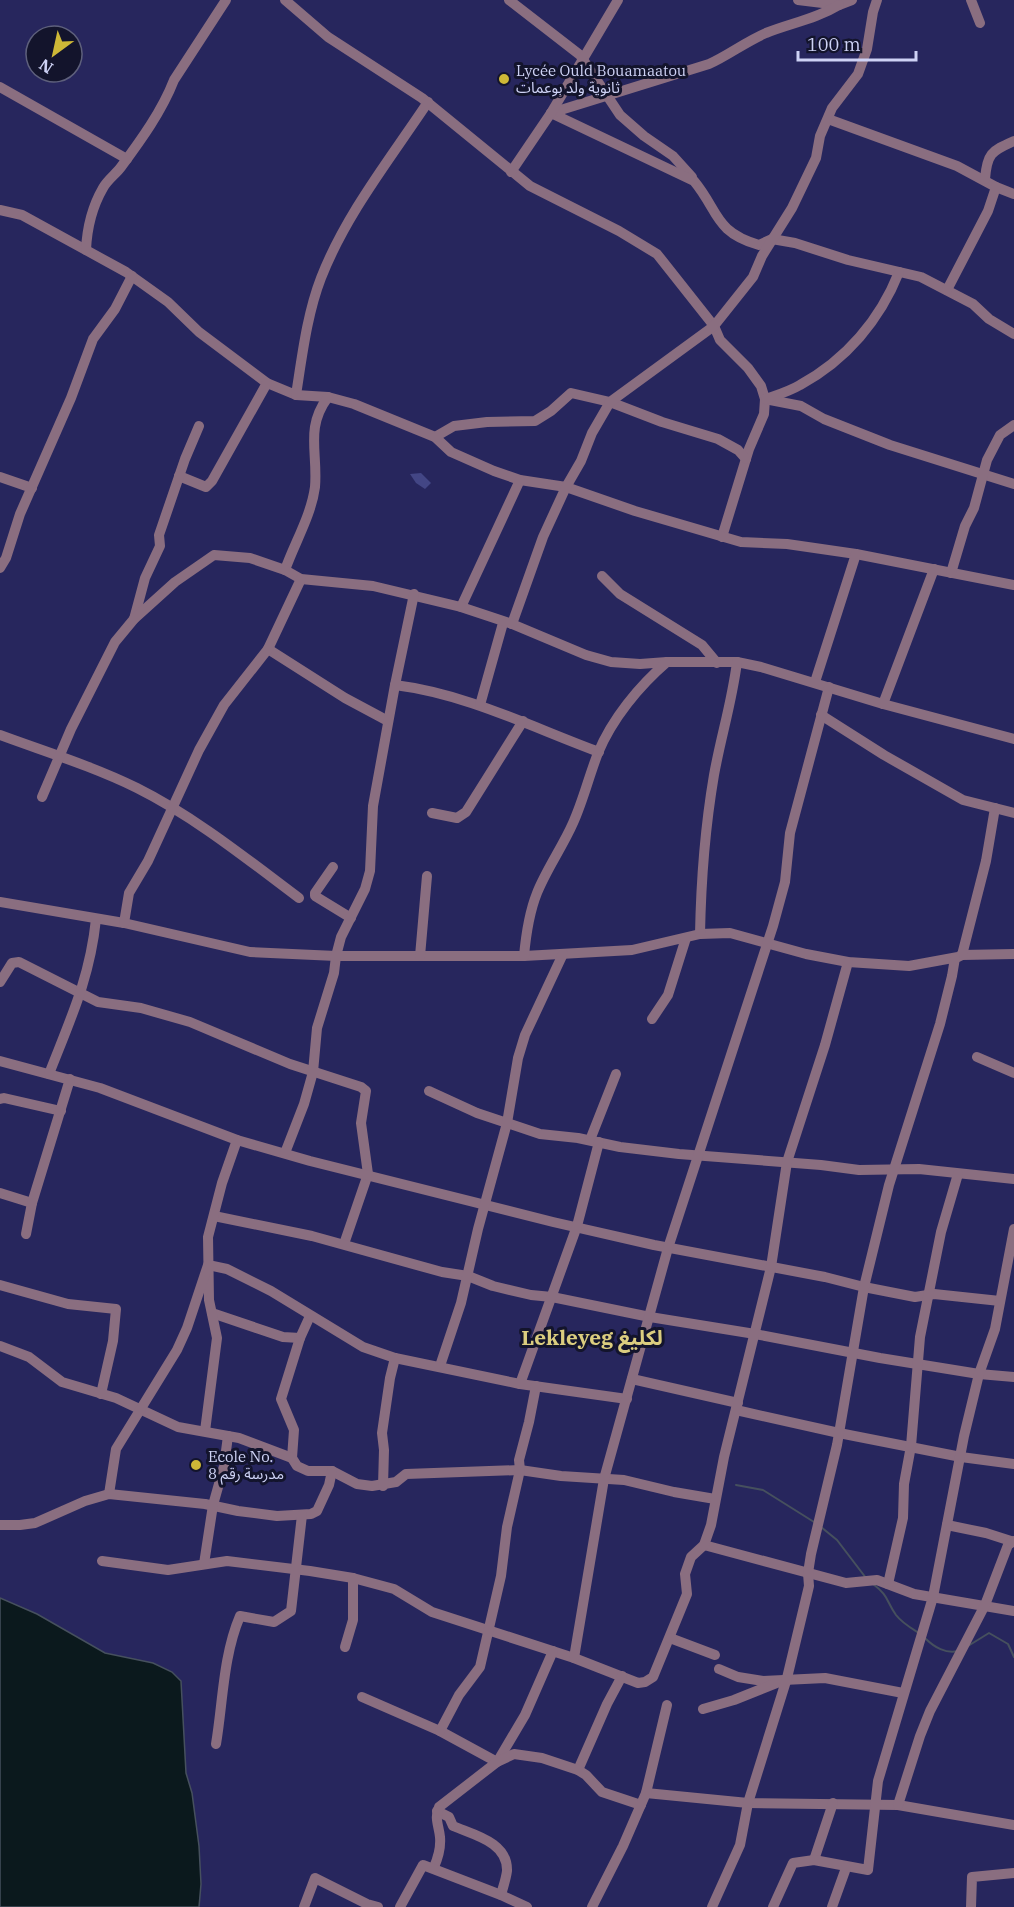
<svg xmlns="http://www.w3.org/2000/svg" width="1014" height="1907" font-family="'IBM Plex Serif','Noto Sans Arabic',serif">
<style>
.green{fill:#434685}
.water{fill:#0b191d;stroke:#46505e;stroke-width:1.5}
.lines{fill:none;stroke-linecap:round;stroke-linejoin:round}
.stream{stroke:#46505e;stroke-width:2}
.minor{stroke:#8a6e80;stroke-width:10}
.poi-dot{fill:#ceb837;stroke:#13142c;stroke-width:2}
.labels{text-anchor:middle;dominant-baseline:central;stroke-width:6;stroke-linejoin:round;paint-order:stroke}
.poi-label{font-size:15px;fill:#ced2f5;stroke:#13142c;text-anchor:start}
.district-label{font-size:21px;font-weight:bold;fill:#dbcd7f;stroke:#13142c}
</style>
<rect width="100%" height="100%" fill="#27265d"/>
<!-- green -->
<polygon class="green" points="421,473 431,483 425,489 416,483 410,474"/>
<!-- water -->
<polygon class="water" points="0,1598 37,1614 105,1653 153,1663 172,1672 181,1681 186,1773 192,1793 199,1846 201,1884 199,1907 0,1907"/>
<g class="lines">
<!-- stream -->
<g class="stream">
<polyline points="736,1485 763,1490 814,1522"/>
<polyline points="821,1527 837,1540 866,1578"/>
<path d="M873,1584C889,1596 886,1601 896,1615C902,1623 911,1628 919,1633"/>
<path d="M926,1639C934,1647 946,1654 958,1651"/>
<polyline points="968,1646 989,1633 1008,1644 1014,1657"/>
</g>
<!-- minor -->
<g class="minor">
<polyline points="285,0 328,37 422,98 530,186 619,231 657,254 714,326 720,340 748,368 761,386 765,399 764,414 749,449 722,537"/>
<polyline points="509,0 580,55 620,115 644,136 673,156 692,177"/>
<polyline points="798,0 839,5 852,0"/>
<polyline points="971,0 980,23"/>
<polyline points="0,87 127,159"/>
<path d="M551,113L694,181C719,211 714,232 759,245L772,239L795,243L848,260L921,277L973,304L989,319L1014,334"/>
<path d="M551,113L709,64C729,55 745,42 766,33C791,23 816,19 839,5"/>
<polyline points="828,119 957,166 996,187 1014,194"/>
<polyline points="511,172 551,113 618,0"/>
<path d="M985,179C987,154 991,151 1014,141"/>
<polyline points="0,210 22,215 126,272 168,302 199,332 267,383 296,395 328,397 354,404 435,437 451,452 494,471 520,480 566,487 635,511 741,542 787,544 856,554 1014,585"/>
<path d="M86,250C87,228 92,207 103,188C107,180 116,174 121,167C141,140 162,111 174,80L226,0"/>
<polyline points="947,290 988,211 996,187"/>
<path d="M296,395C302,357 307,314 321,278C346,214 390,159 428,102"/>
<polyline points="765,399 801,406 824,419 890,445 1014,484"/>
<path d="M766,399C777,395 790,391 800,385C846,360 880,320 899,272"/>
<polyline points="435,437 454,426 487,422 535,421 551,411 571,393 610,402 662,422 718,439 738,450 746,459"/>
<polyline points="179,476 206,487 212,481 267,383"/>
<polyline points="0,477 32,488"/>
<polyline points="0,568 6,558 20,514 71,398 93,339 115,309 132,276"/>
<path d="M285,570C295,542 311,516 315,487C318,452 305,428 328,397"/>
<polyline points="951,573 965,526 974,508 987,460 1000,435 1014,425"/>
<polyline points="602,576 620,594 702,645 717,663"/>
<polyline points="461,607 520,480"/>
<polyline points="134,619 145,578 160,546 159,535 185,459 199,426"/>
<polyline points="512,624 543,537 566,487 581,461 592,433 610,402 714,326 753,277 762,256 792,208 816,158 820,136 832,108 858,74 867,49 873,12 877,0"/>
<polyline points="268,649 345,698 388,721"/>
<polyline points="815,682 856,554"/>
<path d="M395,685C467,694 531,727 599,752"/>
<polyline points="883,704 934,569"/>
<polyline points="480,705 503,623"/>
<polyline points="821,715 884,755 963,800 1014,813"/>
<path d="M0,735C46,752 92,766 137,788C195,817 247,859 299,898"/>
<polyline points="42,797 71,729 115,642 134,619 175,582 214,555 250,558 285,570 301,579 373,586 461,607 512,624 586,655 611,662 640,664 667,662 737,662 761,667 883,704 1014,739"/>
<polyline points="432,813 457,818 466,812 523,721"/>
<polyline points="333,867 315,893 315,896 351,918"/>
<polyline points="0,902 124,923 250,952 336,956 524,956 632,950 700,934 730,933 806,954 848,962 909,966 958,957 962,955 1014,954"/>
<polyline points="124,923 129,893 148,861 199,750 224,705 268,649 301,579"/>
<path d="M700,934C701,881 705,828 714,775C721,736 732,702 737,662"/>
<polyline points="962,955 986,861 995,808"/>
<polyline points="420,956 427,876"/>
<path d="M524,956C526,934 529,913 537,893C546,870 563,846 573,823C583,801 589,776 598,753C612,719 639,686 667,662"/>
<polyline points="0,982 12,963 19,962 98,1002 141,1008 190,1022 290,1064 361,1087 366,1091 361,1123 368,1174 344,1244"/>
<polyline points="652,1019 668,995 686,938"/>
<polyline points="977,1057 1014,1073"/>
<polyline points="0,1061 100,1088 237,1140 310,1161 553,1222 654,1245 825,1277 864,1287 915,1297 934,1294 1000,1301"/>
<path d="M49,1074C70,1020 90,978 96,919"/>
<polyline points="429,1091 477,1113 540,1134 578,1138 620,1147 679,1154 821,1165 859,1170 919,1169 1014,1179"/>
<polyline points="0,1099 4,1098 61,1111"/>
<polyline points="590,1140 616,1074"/>
<polyline points="285,1153 304,1104 313,1072 317,1028 334,973 336,956 341,937 365,889 370,871 373,806 395,685 414,594"/>
<polyline points="0,1193 32,1203"/>
<polyline points="214,1216 312,1236 442,1272 468,1276 493,1286 531,1295 552,1297 650,1317 755,1334 880,1358 979,1374 1014,1377"/>
<polyline points="26,1234 32,1203 70,1079"/>
<polyline points="0,1285 68,1304 116,1309 113,1341 101,1394"/>
<polyline points="212,1313 283,1337 300,1338"/>
<polyline points="310,1316 300,1338 281,1399 294,1430 292,1458 297,1466 308,1471 332,1471 357,1484 372,1486 396,1482 406,1474 520,1470 561,1476 624,1480 674,1492 715,1499"/>
<polyline points="0,1346 29,1357 62,1382 116,1398 178,1427 239,1438 292,1458"/>
<polyline points="440,1366 461,1303 478,1229 507,1123 518,1058 525,1035 563,954"/>
<polyline points="632,1379 738,1403"/>
<polyline points="520,1384 577,1226 599,1142"/>
<polyline points="736,1410 839,1433 961,1457 1014,1464"/>
<polyline points="205,1431 217,1338 209,1300 208,1237 222,1183 237,1140"/>
<polyline points="383,1486 384,1450 382,1433 390,1378 395,1358"/>
<polyline points="109,1494 116,1449 177,1350 187,1328 208,1265 227,1269 271,1291 363,1347 395,1358 520,1384 627,1399"/>
<polyline points="0,1525 20,1525 35,1523 85,1501 109,1494 205,1504 238,1511 277,1516 311,1514 317,1511 329,1485 332,1471"/>
<polyline points="947,1525 986,1533 1014,1542"/>
<polyline points="704,1545 846,1583 877,1580 914,1594 1014,1611"/>
<polyline points="102,1561 168,1570 227,1561 310,1571 353,1578 394,1589 432,1612 574,1658 638,1683 645,1682 653,1677 687,1594 685,1574 691,1557 704,1545 711,1525 724,1457 771,1267 787,1162 825,1045 848,962"/>
<polyline points="204,1564 213,1505 224,1466 228,1436"/>
<polyline points="888,1584 903,1518 904,1484 911,1446 920,1337 941,1232 958,1174"/>
<polyline points="670,1638 715,1655"/>
<polyline points="345,1647 353,1620 353,1578"/>
<polyline points="574,1658 604,1479 668,1248 773,926 785,882 790,833 829,687"/>
<polyline points="719,1669 738,1677 763,1681 825,1678 903,1693"/>
<polyline points="362,1697 440,1731 497,1762"/>
<polyline points="703,1709 734,1700 779,1682"/>
<polyline points="440,1731 459,1695 480,1667 501,1576 507,1527 520,1470 519,1460 529,1422 536,1386"/>
<path d="M216,1744C223,1702 223,1656 240,1616L274,1622L291,1611L302,1515"/>
<polyline points="499,1759 525,1715 553,1651"/>
<polyline points="578,1770 607,1704 622,1676"/>
<polyline points="646,1793 748,1803 898,1805 1014,1825"/>
<polyline points="898,1805 920,1736 930,1711 985,1605 1008,1545 1014,1541"/>
<path d="M437,1811L449,1817L453,1826C474,1835 508,1842 507,1871C506,1879 503,1887 501,1895"/>
<polyline points="814,1860 833,1803"/>
<path d="M434,1867C438,1858 441,1848 440,1837C439,1826 434,1818 439,1807L497,1762L514,1754L542,1758L578,1770L586,1775L602,1792L641,1805"/>
<polyline points="304,1907 315,1878 367,1904 378,1907"/>
<polyline points="400,1907 423,1865 501,1895 527,1907"/>
<polyline points="592,1907 623,1846 646,1793 667,1705"/>
<polyline points="712,1907 740,1845 748,1803 787,1678 809,1586 808,1573 811,1554 837,1445 864,1287 889,1185 940,1024 952,976 955,958"/>
<polyline points="773,1907 793,1863 814,1860 868,1870 878,1781 933,1597 964,1436 979,1374 995,1329 1014,1229"/>
<polyline points="832,1907 846,1868"/>
<polyline points="971,1907 972,1877 1014,1873"/>
</g>
</g>
<!-- markers -->
<g class="poi-dot">
<circle cx="504" cy="79" r="6"/>
<circle cx="196" cy="1465" r="6"/>
</g>
<g class="labels">
<!-- poi labels -->
<g class="poi-label">
<text x="516" y="70">Lycée Ould Bouamaatou<tspan x="516" dy="17">ثانوية ولد بوعمات</tspan></text>
<text x="208" y="1456">Ecole No.<tspan x="208" dy="17">8 مدرسة رقم</tspan></text>
</g>
<!-- district labels -->
<g class="district-label">
<text x="592" y="1337">Lekleyeg لكليغ</text>
</g>
</g>
<!-- north arrow -->
<g transform="translate(54 54) rotate(213)"><circle r="28" fill="#13142c" stroke="#5e607c" stroke-width="1.5"/>
<path d="M0-4.5L10 22L0 15L-10 22Z" fill="#ceb837"/>
<text y="-9" font-size="16" font-weight="bold" text-anchor="middle" fill="#ced2f5">N</text>
</g>
<!-- scale -->
<path d="M798 51v9h118v-9" fill="none" stroke="#ced2f5" stroke-width="3"/>
<text x="807" y="51" font-size="18" fill="#ced2f5" stroke="#13142c" stroke-width="4.5" paint-order="stroke">100 m</text>
</svg>
